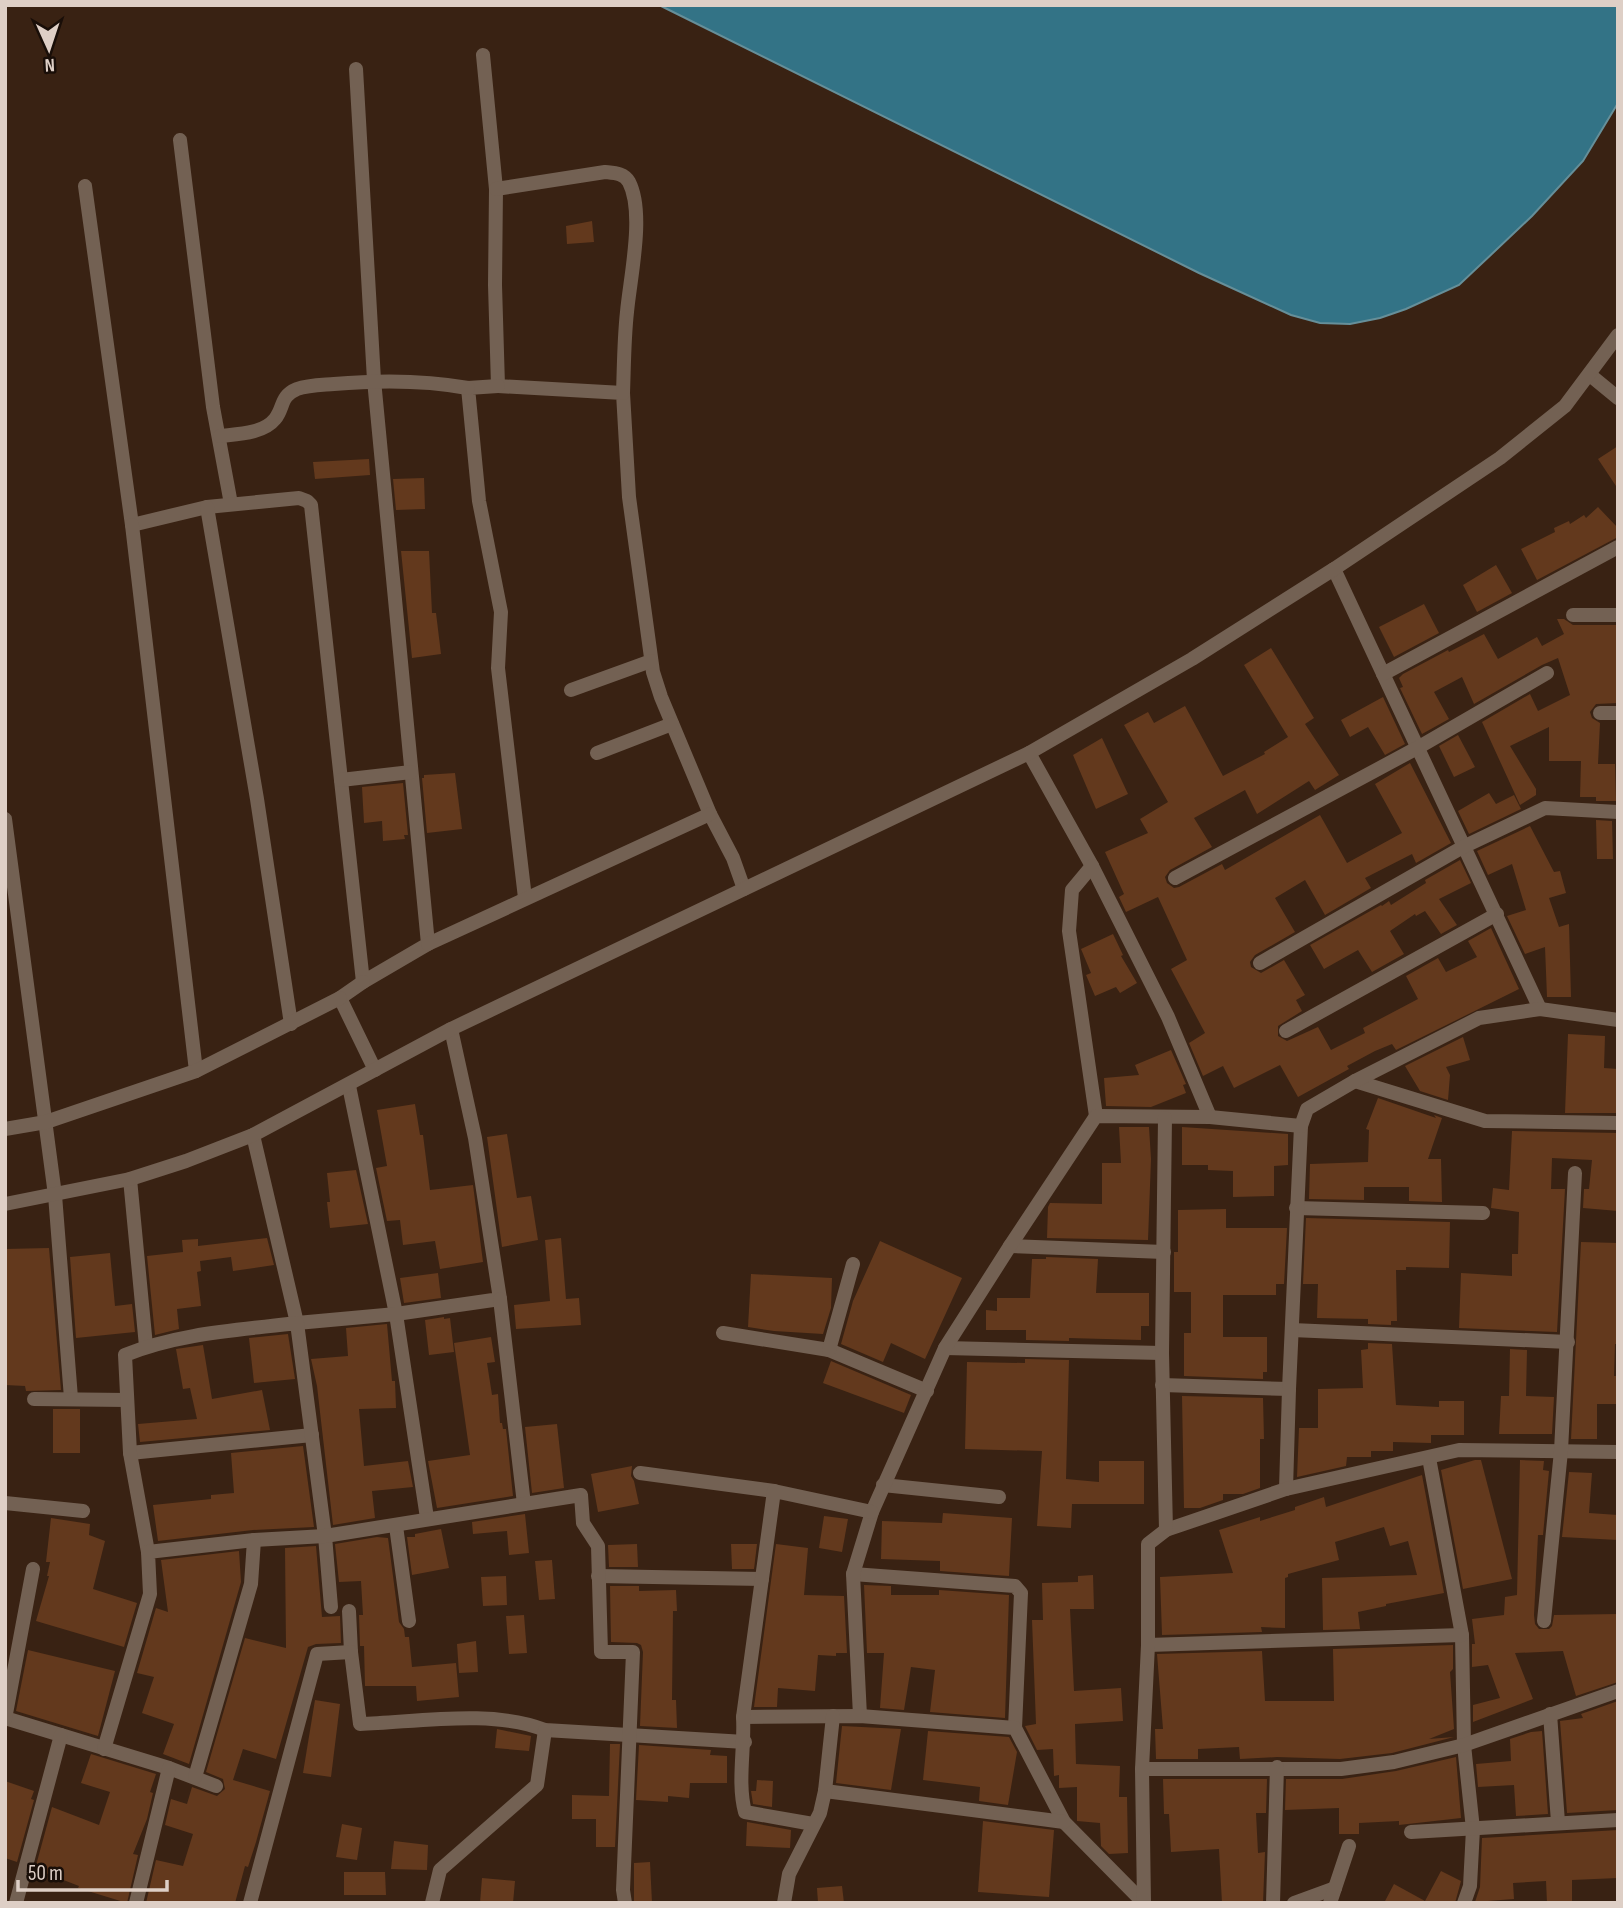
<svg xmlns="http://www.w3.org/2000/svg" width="1623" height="1908" font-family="'Sofia Sans Condensed',sans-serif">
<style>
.water{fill:#337386;stroke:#668f99;stroke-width:2}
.building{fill:#63391d}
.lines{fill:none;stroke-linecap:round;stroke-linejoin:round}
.minor{stroke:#736153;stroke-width:14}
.tertiary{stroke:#736153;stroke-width:14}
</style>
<rect width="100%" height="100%" fill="#392213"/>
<!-- water -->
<polygon class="water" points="659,5 1618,5 1618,103 1583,161 1532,216 1459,285 1406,309 1380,318 1350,324 1320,323 1291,315 1199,273"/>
<!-- building -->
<g class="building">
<polygon points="592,221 594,242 567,244 566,226"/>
<polygon points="1618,446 1618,489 1598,459"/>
<polygon points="369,459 370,475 315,479 313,462"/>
<polygon points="424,478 425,509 396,510 393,479"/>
<polygon points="1598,507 1618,528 1618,537 1537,580 1521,549 1555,532 1554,528 1569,521 1570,524 1584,515 1586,518"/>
<polygon points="401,551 429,551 432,613 436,613 441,654 412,658"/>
<polygon points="1496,565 1512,593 1477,612 1463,585"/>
<polygon points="1424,604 1439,633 1394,657 1379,627"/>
<polygon points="1557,619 1564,619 1573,625 1618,625 1618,703 1596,704 1590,712 1592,718 1600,723 1598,764 1615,764 1616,801 1596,801 1596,797 1580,797 1581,761 1549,761 1549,727 1510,746 1536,789 1536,795 1520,805 1482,722 1530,694 1538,711 1570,695 1558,658 1542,665 1474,704 1462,677 1434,692 1449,719 1422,734 1400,688 1403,687 1399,678 1403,674 1448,650 1449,652 1484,634 1498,659 1537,637 1542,646 1564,634"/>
<polygon points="1271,648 1314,718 1305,724 1339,775 1315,790 1309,781 1257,814 1245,790 1194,818 1212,847 1170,870 1165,877 1167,883 1174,888 1179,887 1222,864 1225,870 1320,815 1347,863 1402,833 1375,784 1410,763 1451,843 1416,863 1412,854 1365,878 1371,888 1325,915 1305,880 1275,898 1295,932 1255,955 1250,962 1251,967 1261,973 1284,960 1305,995 1296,1000 1302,1011 1278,1026 1278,1036 1287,1041 1318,1027 1331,1050 1365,1033 1363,1028 1418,999 1406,976 1438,958 1446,972 1477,957 1468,941 1491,928 1519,989 1396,1050 1392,1044 1375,1051 1347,1066 1349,1069 1298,1097 1280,1065 1234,1088 1223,1066 1203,1076 1189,1043 1205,1033 1171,969 1187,960 1158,897 1126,912 1119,897 1124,894 1105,852 1148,833 1140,819 1168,802 1124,725 1148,712 1154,723 1185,706 1223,776 1265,754 1264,752 1288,737 1244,665"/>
<polygon points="1383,697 1405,744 1385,755 1368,727 1350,737 1341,720"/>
<polygon points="1458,735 1475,767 1454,777 1439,746"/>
<polygon points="1102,738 1128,794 1096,809 1073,755"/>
<polygon points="455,773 462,829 427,833 422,778 424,778 424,775"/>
<polygon points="403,783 408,835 404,835 405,839 383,841 382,821 364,823 362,787"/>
<polygon points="1489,793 1496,804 1514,795 1521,809 1469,834 1458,811"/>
<polygon points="1596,820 1612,821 1613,859 1597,859"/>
<polygon points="1530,826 1554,872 1560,871 1566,893 1549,898 1559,927 1569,924 1571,997 1547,997 1545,947 1525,954 1507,916 1526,910 1512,864 1488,875 1477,851"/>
<polygon points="1460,860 1471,883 1439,899 1457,925 1441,934 1425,911 1416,916 1415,914 1390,931 1404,954 1372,972 1358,950 1324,969 1310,945 1381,905 1382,906 1389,901 1391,905 1426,883 1425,880"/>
<polygon points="1113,934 1123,955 1121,956 1137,983 1120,993 1116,987 1095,996 1086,975 1091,973 1081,949"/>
<polygon points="1568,1034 1605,1036 1604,1068 1618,1069 1618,1113 1565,1113"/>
<polygon points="1463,1037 1470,1060 1446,1067 1450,1075 1448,1100 1420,1091 1405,1066"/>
<polygon points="1171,1050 1186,1084 1183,1085 1186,1093 1151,1107 1106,1106 1104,1078 1139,1075 1135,1065"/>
<polygon points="1378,1098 1436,1118 1434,1115 1442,1118 1428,1159 1441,1159 1442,1202 1409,1201 1409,1187 1364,1187 1364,1200 1309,1199 1310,1164 1368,1162 1369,1130 1366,1129"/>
<polygon points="415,1104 420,1135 423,1135 430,1190 473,1185 483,1262 440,1269 435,1241 403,1245 400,1220 387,1221 376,1168 387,1166 377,1110"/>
<polygon points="1119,1127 1149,1127 1151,1159 1148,1240 1047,1238 1048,1207 1050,1203 1102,1204 1102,1163 1121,1163"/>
<polygon points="1182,1127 1288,1134 1288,1165 1274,1166 1274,1196 1233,1197 1233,1171 1208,1170 1208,1165 1182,1165"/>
<polygon points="1512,1131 1618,1133 1618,1211 1583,1208 1584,1189 1589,1189 1592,1160 1552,1158 1551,1189 1565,1189 1557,1332 1459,1328 1461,1273 1512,1276 1512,1254 1518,1254 1519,1212 1491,1208 1493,1188 1509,1190"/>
<polygon points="507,1134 517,1198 531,1196 538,1240 502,1247 487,1137"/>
<polygon points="356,1170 368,1224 330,1228 327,1202 330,1202 327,1173"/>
<polygon points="1226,1209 1226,1228 1287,1228 1284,1284 1276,1284 1276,1295 1223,1295 1223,1337 1267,1337 1267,1372 1263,1372 1263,1379 1184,1376 1184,1333 1191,1333 1191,1292 1174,1292 1174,1252 1178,1252 1178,1210"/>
<polygon points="1306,1218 1450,1222 1449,1268 1406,1267 1406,1270 1396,1270 1397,1321 1391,1321 1391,1325 1368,1324 1368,1319 1317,1318 1318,1284 1303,1284"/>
<polygon points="267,1238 274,1265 233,1271 231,1257 200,1261 201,1271 197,1272 201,1306 177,1309 179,1329 155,1335 147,1256 183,1252 182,1240 198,1239 198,1246"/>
<polygon points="561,1238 566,1299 579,1298 581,1325 516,1329 514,1305 550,1301 545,1240"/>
<polygon points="880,1241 962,1278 925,1359 891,1343 883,1362 841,1344 853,1301"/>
<polygon points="1581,1242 1618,1243 1618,1344 1615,1344 1614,1376 1618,1376 1618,1404 1597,1404 1597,1439 1571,1439"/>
<polygon points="49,1248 61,1390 26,1391 25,1386 5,1385 5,1249"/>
<polygon points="110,1253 115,1306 132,1304 135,1332 76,1338 70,1257"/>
<polygon points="1046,1257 1098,1259 1096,1293 1149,1293 1149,1326 1141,1326 1141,1340 1069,1338 1069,1341 1026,1340 1026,1330 986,1330 986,1310 997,1311 997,1298 1030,1298 1032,1259 1046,1259"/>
<polygon points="438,1273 441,1298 404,1303 400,1278"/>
<polygon points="751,1274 832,1278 831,1308 823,1334 774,1331 748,1327"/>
<polygon points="444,1317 444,1319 450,1318 454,1352 429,1355 425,1320"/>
<polygon points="387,1324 392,1381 395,1381 396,1408 359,1409 364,1466 408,1461 413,1487 372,1491 375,1518 333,1525 317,1386 311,1359 348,1356 346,1328"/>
<polygon points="288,1334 295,1379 254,1383 249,1338"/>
<polygon points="491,1337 495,1362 487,1363 492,1395 498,1394 500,1423 502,1423 503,1429 506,1429 513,1496 437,1508 428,1461 470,1455 454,1343"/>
<polygon points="1368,1343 1392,1344 1396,1405 1439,1407 1439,1401 1464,1401 1464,1435 1431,1435 1431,1443 1393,1442 1393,1451 1371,1451 1371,1457 1347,1457 1346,1466 1297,1477 1299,1428 1318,1428 1318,1389 1363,1388 1361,1350 1368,1349"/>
<polygon points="203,1345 212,1399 262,1390 270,1430 140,1442 138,1424 197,1419 190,1388 183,1389 176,1349"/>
<polygon points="1510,1349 1527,1350 1526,1396 1554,1397 1552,1434 1499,1434 1501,1396 1509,1396"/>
<polygon points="1025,1359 1069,1360 1066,1479 1099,1482 1099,1461 1144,1461 1144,1504 1072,1504 1071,1528 1037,1526 1042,1451 965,1449 967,1362 1025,1363"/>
<polygon points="831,1361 911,1395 904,1413 823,1383"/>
<polygon points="1182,1396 1263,1398 1264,1439 1260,1439 1260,1488 1243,1494 1223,1494 1223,1500 1200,1508 1184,1508"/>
<rect x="53" y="1409" width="27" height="44"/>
<polygon points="557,1424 564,1488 532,1493 525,1427"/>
<polygon points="303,1446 314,1527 253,1530 158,1541 153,1505 211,1499 211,1495 234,1493 231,1453"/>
<polygon points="1475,1460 1481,1460 1512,1579 1463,1589 1441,1470"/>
<polygon points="1520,1460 1544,1461 1543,1470 1549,1471 1543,1535 1538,1535 1534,1615 1535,1624 1539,1629 1549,1629 1552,1626 1554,1615 1618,1614 1618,1682 1576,1696 1563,1651 1515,1653 1533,1699 1473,1722 1473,1705 1500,1698 1488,1665 1472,1667 1472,1644 1475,1644 1472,1619 1504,1615 1505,1597 1517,1595"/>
<polygon points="632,1466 631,1476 634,1481 639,1504 598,1512 591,1474"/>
<polygon points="1569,1472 1592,1473 1589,1513 1618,1515 1618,1540 1562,1537"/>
<polygon points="1422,1475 1444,1593 1386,1604 1386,1606 1358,1612 1360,1629 1323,1630 1322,1578 1417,1575 1408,1541 1390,1546 1384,1527 1335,1542 1339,1560 1288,1574 1288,1577 1285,1578 1285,1628 1261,1627 1262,1632 1162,1635 1160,1577 1233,1573 1219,1530 1260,1517 1260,1521 1295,1510 1295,1507 1324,1497 1326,1507"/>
<polygon points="943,1513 1012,1518 1009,1576 940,1571 940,1561 881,1559 882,1521 942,1523"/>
<polygon points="525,1514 529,1553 509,1555 507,1531 473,1534 472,1522"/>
<polygon points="824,1516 848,1519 842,1552 819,1548"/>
<polygon points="51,1518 90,1524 89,1535 105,1541 93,1589 137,1603 124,1647 36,1621 49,1576 47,1576 50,1562 46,1562"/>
<polygon points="441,1529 449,1568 412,1575 407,1537 415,1537 415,1534"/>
<polygon points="377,1537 388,1538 399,1622 404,1629 405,1637 409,1637 412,1667 456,1663 459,1697 417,1701 416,1686 365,1686 364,1646 360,1646 359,1615 363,1615 361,1581 339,1582 335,1544"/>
<polygon points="637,1544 638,1567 609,1567 608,1545"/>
<polygon points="731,1544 757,1544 754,1569 732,1569"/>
<polygon points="776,1544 808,1548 804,1595 844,1596 847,1653 836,1653 836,1656 818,1655 815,1691 778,1688 777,1707 754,1707"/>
<polygon points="316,1546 322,1617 340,1616 341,1643 316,1644 308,1647 276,1759 243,1749 233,1780 270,1791 256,1842 248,1867 245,1866 235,1903 146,1903 156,1860 183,1866 193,1834 165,1825 171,1799 187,1804 192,1787 217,1796 225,1789 223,1779 206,1772 245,1638 286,1648 285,1548"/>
<polygon points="239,1551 241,1582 189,1764 163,1754 174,1724 142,1713 154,1677 137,1673 156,1608 168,1612 161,1560"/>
<polygon points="552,1560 555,1599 539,1600 535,1561"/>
<polygon points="1093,1575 1094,1609 1070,1609 1074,1691 1121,1688 1123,1721 1075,1724 1076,1764 1120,1766 1119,1797 1127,1797 1128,1853 1109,1854 1101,1846 1100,1823 1077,1821 1077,1787 1059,1788 1059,1775 1054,1776 1053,1749 1037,1750 1025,1726 1036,1724 1032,1620 1043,1620 1042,1583 1078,1582 1078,1576"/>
<polygon points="506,1576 507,1605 483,1606 481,1577"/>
<polygon points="864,1585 891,1586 891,1595 939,1595 939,1590 1009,1595 1005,1718 930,1712 935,1670 911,1667 904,1710 880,1708 884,1653 867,1653"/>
<polygon points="610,1586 639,1586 639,1591 676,1590 677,1611 673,1611 672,1700 676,1700 677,1728 640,1726 643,1652 641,1645 637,1643 611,1642"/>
<polygon points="524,1615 527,1653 509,1654 506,1616"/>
<polygon points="476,1641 478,1672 459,1673 457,1644"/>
<polygon points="1453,1645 1453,1669 1450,1672 1454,1729 1429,1739 1454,1737 1392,1753 1340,1759 1277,1757 1240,1759 1239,1747 1198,1749 1198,1759 1156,1759 1155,1729 1163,1729 1157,1654 1262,1651 1265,1701 1334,1701 1333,1649"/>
<polygon points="28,1650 115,1671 98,1736 16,1711"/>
<polygon points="315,1700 340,1704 331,1777 303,1773"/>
<polygon points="1618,1701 1618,1810 1567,1813 1560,1721 1583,1718 1581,1714"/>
<polygon points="842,1726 901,1729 891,1790 836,1783"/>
<polygon points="497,1729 531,1736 529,1751 495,1748"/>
<polygon points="928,1731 1009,1737 1017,1752 1008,1805 979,1801 980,1787 923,1780"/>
<polygon points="1542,1731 1548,1814 1516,1816 1514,1785 1478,1787 1476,1764 1511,1761 1510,1739 1531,1732"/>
<polygon points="610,1744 620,1744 615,1847 596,1847 596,1819 572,1819 572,1795 609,1796"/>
<polygon points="639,1745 711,1750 710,1755 727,1756 727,1783 690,1783 689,1798 668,1796 668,1802 636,1800"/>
<polygon points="91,1754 156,1774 150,1792 153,1793 147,1819 133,1854 138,1855 127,1903 78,1888 79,1886 35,1869 52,1807 99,1825 110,1792 81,1783"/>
<polygon points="1456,1757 1461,1818 1399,1825 1399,1821 1359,1823 1359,1834 1339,1834 1339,1808 1285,1810 1286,1779 1342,1779 1396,1771"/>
<polygon points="1163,1779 1267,1779 1266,1813 1256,1813 1258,1853 1265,1852 1263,1903 1222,1903 1219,1849 1171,1852 1169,1814 1164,1814"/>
<polygon points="757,1780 773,1781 772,1807 753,1804 751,1791 756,1791"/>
<polygon points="5,1781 34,1791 31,1799 34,1800 17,1862 5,1858"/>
<polygon points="983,1821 1054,1830 1049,1897 978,1892"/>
<polygon points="747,1822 791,1830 790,1848 746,1846"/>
<polygon points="342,1824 362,1828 357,1860 336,1857"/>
<polygon points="1618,1830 1618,1878 1572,1880 1572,1903 1547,1903 1546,1881 1513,1883 1514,1899 1475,1902 1480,1887 1482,1838"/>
<polygon points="394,1841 428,1845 427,1870 391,1869"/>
<polygon points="650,1862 652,1903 634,1903 634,1863"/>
<polygon points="1441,1871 1461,1881 1455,1903 1384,1903 1394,1884 1425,1901"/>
<polygon points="344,1872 385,1872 386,1895 344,1895"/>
<polygon points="482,1878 515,1881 513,1903 480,1903"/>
<polygon points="842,1886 844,1903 818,1903 817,1888"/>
</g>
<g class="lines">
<!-- minor -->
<g class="minor">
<polyline points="483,55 496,189 495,285 498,386 623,393 629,497 653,672 661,697 710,814 733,858 744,889"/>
<polyline points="180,140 213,407 231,504"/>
<polyline points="85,186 132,525 207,507 299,498 307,501 311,505 363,982 428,944 374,380 356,69"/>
<path d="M496,189L605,172C614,173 624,173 629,182C645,213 630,278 627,312C624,339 624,366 623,393"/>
<polyline points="1590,375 1618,398"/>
<polyline points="498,386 468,388 479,501 501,612 498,668 525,898"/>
<path d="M220,436C237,434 263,434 275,419C284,408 280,396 297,389C308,385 322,385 334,384C379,380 424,380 468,388"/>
<polyline points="207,507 257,799 291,1024"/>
<polyline points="132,525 196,1071"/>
<polyline points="1334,569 1540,1009"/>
<polyline points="1573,615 1618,615"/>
<polyline points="1383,674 1618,547"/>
<polyline points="571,690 651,661"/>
<polyline points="1600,713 1618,713"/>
<polyline points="597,753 672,724"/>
<polyline points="1029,753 1092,866 1168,1017 1210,1117"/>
<polyline points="341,780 411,772"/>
<polyline points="5,819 55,1195 71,1398"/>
<polyline points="1092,866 1072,890 1069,931 1096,1116"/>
<polyline points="1175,878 1419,747 1547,673"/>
<polyline points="428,944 710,814"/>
<polyline points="1260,963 1463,847 1545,808 1618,812"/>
<polyline points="363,982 340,998 375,1070"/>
<polyline points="1286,1031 1497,914"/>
<polyline points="1355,1081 1485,1121 1618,1123"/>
<polyline points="349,1086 396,1314 427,1518"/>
<polyline points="5,1129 46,1122 196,1071 340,998"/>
<polyline points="253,1135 297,1323 396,1314 500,1299 475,1138 451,1029"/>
<polyline points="130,1179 146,1346"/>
<polyline points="1296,1208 1483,1213"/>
<polyline points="1010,1246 1164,1252"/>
<polyline points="500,1299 524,1504"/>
<polyline points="1292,1330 1568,1342"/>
<polyline points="723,1333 829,1350 927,1391"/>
<polyline points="945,1348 1162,1353"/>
<polyline points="829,1350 853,1264"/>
<polyline points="1162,1385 1289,1389"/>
<polyline points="34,1399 127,1400"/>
<polyline points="130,1453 312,1435"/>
<polyline points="1429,1458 1462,1635 1464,1745 1473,1829 1470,1886 1464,1903"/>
<polyline points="640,1473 774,1491"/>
<polyline points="883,1485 999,1497"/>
<polyline points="1286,1489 1289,1389 1301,1126"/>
<polyline points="5,1503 83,1511"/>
<polyline points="396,1526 409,1621"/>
<polyline points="1166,1530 1286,1489 1459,1450 1618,1452"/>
<path d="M148,1552L130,1453L125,1355C178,1333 240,1330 297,1323L325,1536L331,1607"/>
<polyline points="853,1574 1015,1586 1021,1593 1015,1728"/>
<polyline points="598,1576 762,1579"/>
<path d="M349,1611L351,1652L360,1724C418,1722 492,1709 545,1730L745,1742"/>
<polyline points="1544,1621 1561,1451 1575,1173"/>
<polyline points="1148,1645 1462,1635"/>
<polyline points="1550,1714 1558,1822"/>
<polyline points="860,1716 853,1574 872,1512 945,1348 1010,1246 1096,1116 1210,1117 1301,1126 1307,1109 1355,1081 1479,1018 1540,1009 1618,1020"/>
<polyline points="743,1717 860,1716 1015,1728 1064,1822 1144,1903"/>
<polyline points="5,1718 169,1768 216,1786"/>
<polyline points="5,1719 33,1569"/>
<polyline points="104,1749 150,1594 148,1552 254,1540 325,1536 581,1495 583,1523 598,1546 601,1652 633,1652 623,1890 625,1903"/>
<polyline points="1142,1769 1341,1769 1394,1762 1464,1745 1618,1691"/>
<polyline points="195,1777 251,1584 254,1540"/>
<polyline points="825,1791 1064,1822"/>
<path d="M813,1824L745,1812C737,1782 745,1748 743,1717L774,1491L872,1512"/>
<polyline points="1411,1832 1618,1820"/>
<polyline points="1144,1902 1142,1769 1148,1645 1148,1544 1166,1530 1162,1353 1165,1118"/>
<polyline points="16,1903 61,1735"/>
<polyline points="136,1903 169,1768"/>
<polyline points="250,1903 317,1654 351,1652"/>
<polyline points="432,1903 440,1870 537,1785 545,1730"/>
<polyline points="784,1903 789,1874 820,1813 825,1791 833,1716"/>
<polyline points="1273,1903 1277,1767"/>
<polyline points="1294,1903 1335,1888"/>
<polyline points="1330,1903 1349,1846"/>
</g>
<!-- tertiary -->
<polyline class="tertiary" points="5,1204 130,1179 186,1161 253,1135 451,1029 1029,753 1192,659 1334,569 1500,458 1565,406 1618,335"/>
</g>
<!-- border -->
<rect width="1623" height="1908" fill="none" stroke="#decfc6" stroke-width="14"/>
<!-- north arrow -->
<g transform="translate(49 49) rotate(177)" stroke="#190e08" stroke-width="5" paint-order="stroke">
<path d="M0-5L12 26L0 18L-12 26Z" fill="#decfc6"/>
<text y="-10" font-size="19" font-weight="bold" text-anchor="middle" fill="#decfc6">N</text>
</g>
<!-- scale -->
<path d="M18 1880v10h149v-10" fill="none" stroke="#decfc6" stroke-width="3.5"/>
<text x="28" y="1880" font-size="21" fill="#decfc6" stroke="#190e08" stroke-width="5" paint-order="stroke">50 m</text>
</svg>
